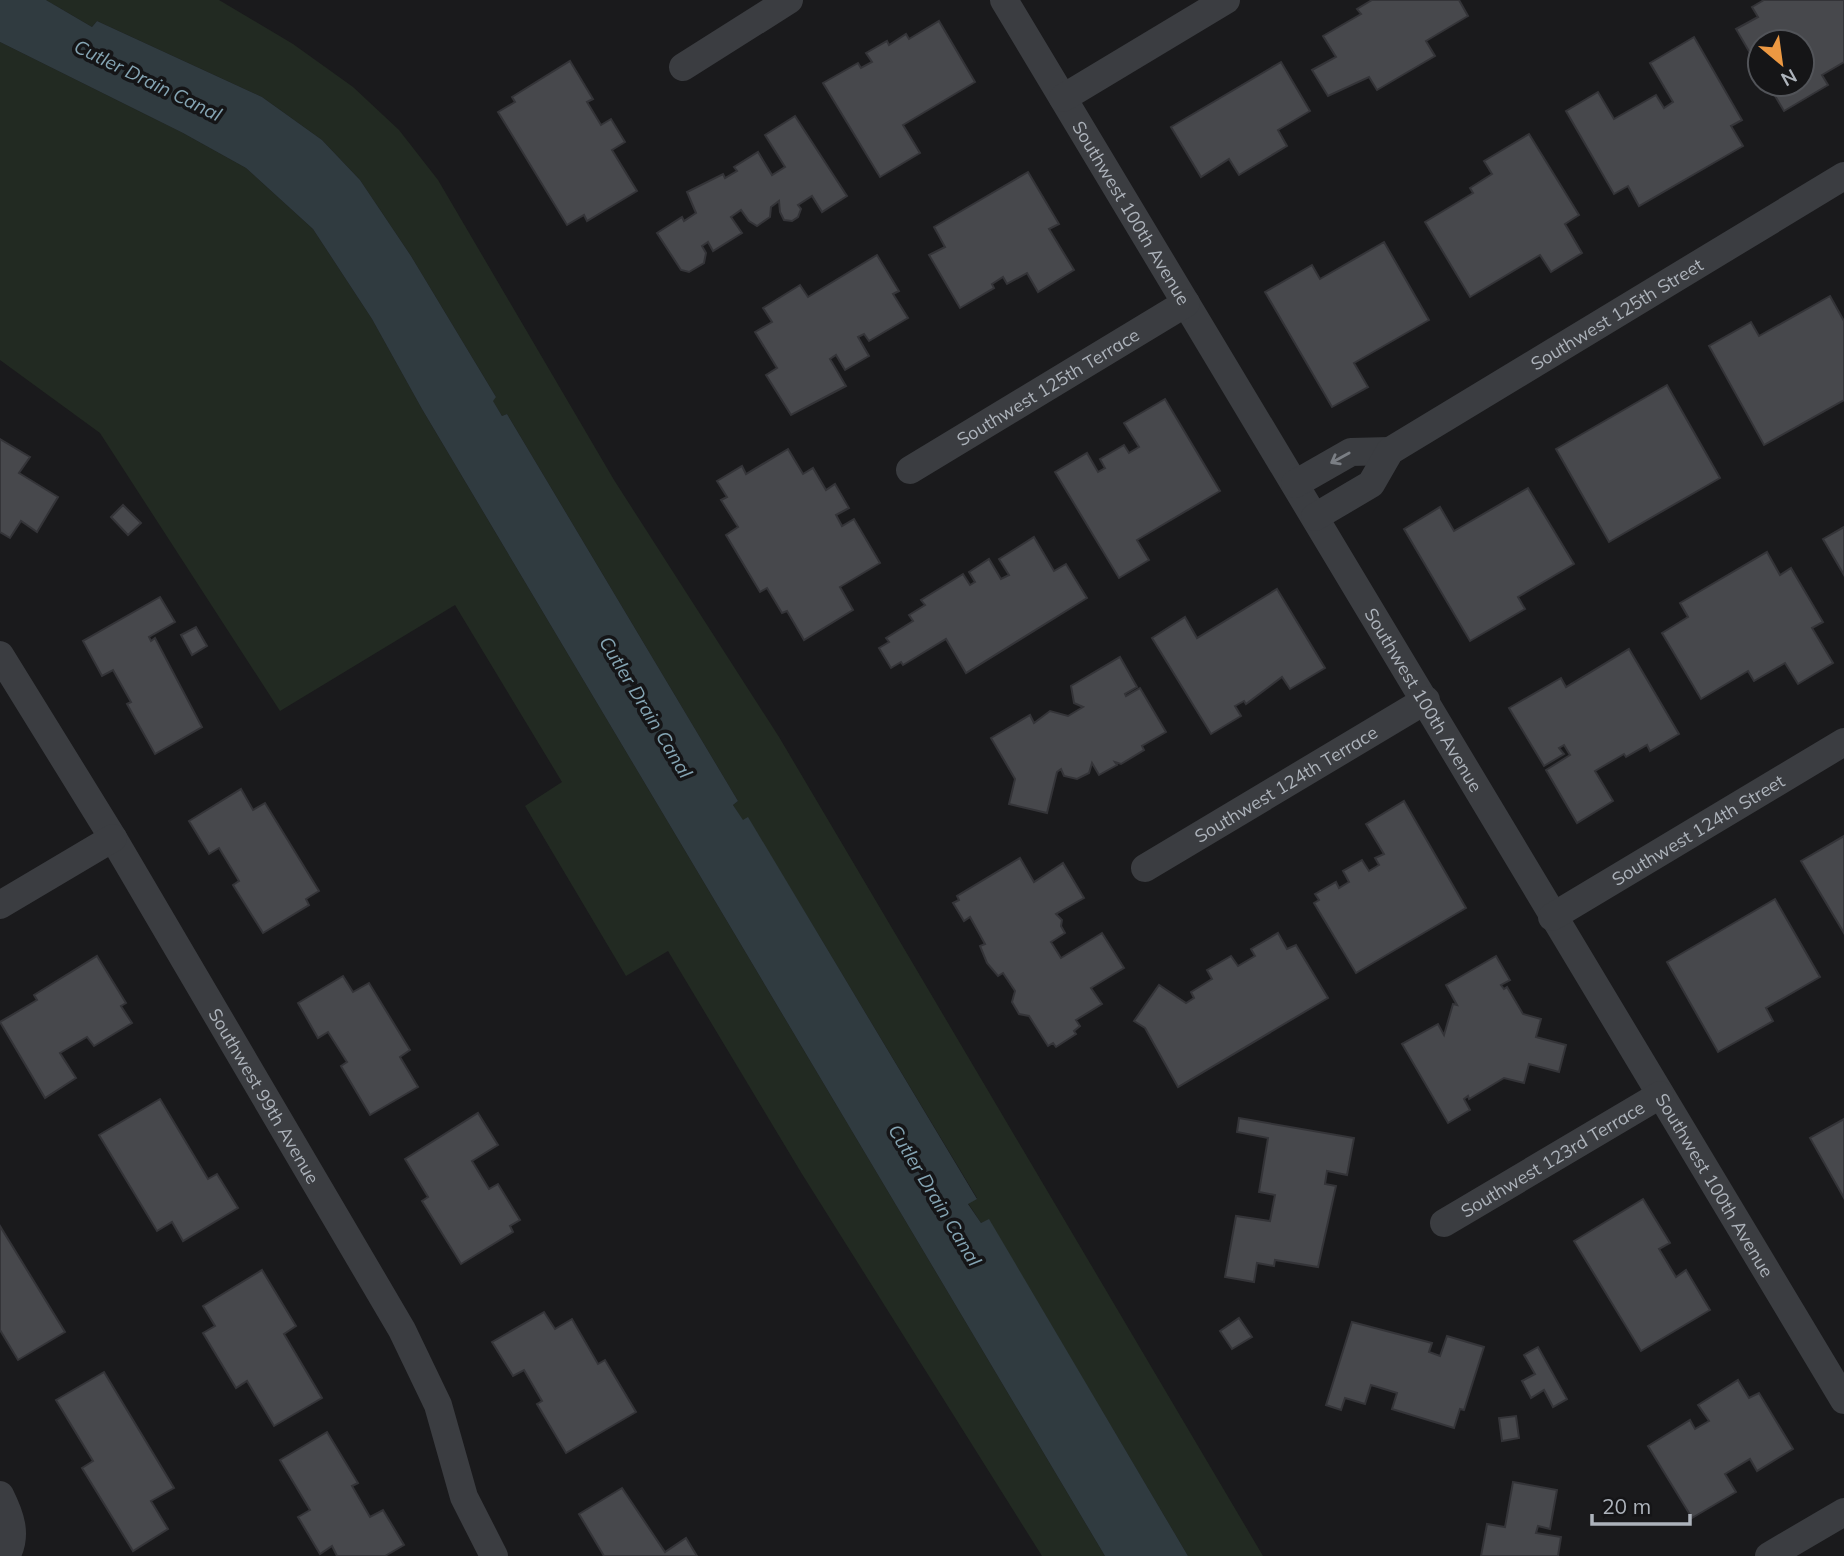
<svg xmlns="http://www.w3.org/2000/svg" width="1844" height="1556" font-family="Mulish,sans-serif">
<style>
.green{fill:#222a22}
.water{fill:#303b40}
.building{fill:#47484c;stroke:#343438;stroke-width:2}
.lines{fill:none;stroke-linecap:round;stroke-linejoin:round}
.minor{stroke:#3b3d41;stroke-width:28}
.oneway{stroke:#7a7e84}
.labels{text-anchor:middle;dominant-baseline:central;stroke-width:7;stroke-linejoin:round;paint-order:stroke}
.street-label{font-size:18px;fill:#adb3bb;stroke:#151517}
.water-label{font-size:19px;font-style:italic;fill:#85a5b4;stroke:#151517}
</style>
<rect width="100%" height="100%" fill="#1a1a1c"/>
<!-- green -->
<g class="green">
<polygon points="46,0 219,0 293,44 353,87 399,130 438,180 614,480 779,737 1263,1556 1188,1556 989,1220 981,1223 968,1203 977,1198 748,818 743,821 733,805 738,801 507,414 502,416 492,400 496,397 411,256 360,180 322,140 262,97 97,21 92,27"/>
<polygon points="0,42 183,133 246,168 313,229 372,319 422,409 1105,1556 1042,1556 802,1174 668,951 626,976 525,806 562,782 455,605 280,711 100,433 0,360"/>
</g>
<!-- water -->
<polygon class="water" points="0,0 46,0 92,27 97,21 262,97 322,140 360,180 411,256 496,397 493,401 502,416 507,414 738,801 733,805 743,820 748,817 977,1199 968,1204 981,1223 989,1219 1188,1556 1105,1556 422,409 372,319 313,229 246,168 183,133 0,42"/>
<!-- building -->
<g class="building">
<polygon points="1372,0 1459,0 1468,16 1426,41 1435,56 1377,90 1369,77 1328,96 1312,70 1336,57 1323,36 1361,14 1357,9"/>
<polygon points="1764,0 1844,0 1844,62 1822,75 1828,85 1784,111 1768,84 1802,84 1802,42 1760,42 1760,70 1736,29 1758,17 1752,7"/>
<polygon points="939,21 975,82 903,125 920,153 880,177 823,83 858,63 861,68 872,62 866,53 887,41 889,45 906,34 909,39"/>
<polygon points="1694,37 1742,120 1731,126 1743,146 1639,206 1628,186 1614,194 1566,111 1598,92 1614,119 1656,95 1664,108 1673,102 1650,63"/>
<polygon points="570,61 593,99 587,102 601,125 611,119 625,142 612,150 637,191 587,221 584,215 567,225 498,112 515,102 512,97"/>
<polygon points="1281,62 1310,111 1278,130 1287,146 1239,175 1229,159 1201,177 1171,127"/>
<polygon points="795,116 847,196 822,212 812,196 798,205 801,209 798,217 792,221 784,220 780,212 779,201 771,207 770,217 757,226 749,221 741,210 731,217 742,233 713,251 708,242 702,246 706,253 704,263 689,272 681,270 657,233 682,217 684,221 696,213 687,192 723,174 725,178 737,171 734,167 758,152 772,175 785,167 765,135"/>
<polygon points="1529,134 1579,215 1565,224 1582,253 1551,272 1540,255 1470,297 1425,222 1473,193 1470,188 1492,174 1484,161"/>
<polygon points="1028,172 1059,224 1049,229 1074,270 1038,292 1027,273 1007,284 1003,277 992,284 994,288 960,308 929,255 945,247 934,227"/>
<polygon points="1384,242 1429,320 1354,363 1368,387 1332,407 1265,292 1312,265 1320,279"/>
<polygon points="877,255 899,291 893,294 908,318 869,341 864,334 858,337 869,356 845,370 836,355 830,359 846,386 791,415 766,375 777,368 755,332 772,322 763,308 800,285 808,297"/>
<polygon points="1830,296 1844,321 1844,400 1764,445 1709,346 1751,322 1759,336"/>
<polygon points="1667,385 1720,478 1609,542 1556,449"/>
<polygon points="1165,399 1220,491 1137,540 1149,560 1119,578 1055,472 1087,453 1098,472 1105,468 1100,459 1124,445 1129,453 1139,447 1124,423"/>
<polygon points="0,439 30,457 19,473 58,497 37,532 21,521 10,538 0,532"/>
<polygon points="788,449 803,474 813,468 826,490 835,484 849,508 836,515 842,526 854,519 880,563 840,587 853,610 804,640 787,611 782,613 767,588 760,592 726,535 738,527 721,500 727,497 717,481 742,466 746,474"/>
<polygon points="1528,488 1574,564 1518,597 1525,609 1470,641 1404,529 1440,507 1454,531"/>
<polygon points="123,505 141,523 128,535 111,517"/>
<polygon points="1844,527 1844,575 1823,539"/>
<polygon points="1034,537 1054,571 1066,564 1087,598 966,673 946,639 903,665 901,662 891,668 879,648 889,642 886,638 913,621 909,615 925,605 921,600 963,574 970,585 975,582 969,572 989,559 1001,579 1009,575 999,559"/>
<polygon points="1767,552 1780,575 1791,568 1823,622 1812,628 1833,663 1798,684 1785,663 1754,681 1748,671 1701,699 1662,633 1688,617 1680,603"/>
<polygon points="1277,589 1325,668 1290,689 1282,677 1246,704 1244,701 1235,706 1241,716 1211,734 1152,638 1185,617 1197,638"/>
<polygon points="160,597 175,622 149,637 151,641 155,638 202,727 155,754 127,704 131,702 113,670 102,676 83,641"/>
<polygon points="196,627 207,646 192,655 181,635"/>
<polygon points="1629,649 1679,734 1650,751 1647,745 1626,757 1624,754 1595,771 1613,801 1577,823 1546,770 1570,755 1564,745 1559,748 1564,754 1544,766 1509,708 1561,678 1566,687"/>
<polygon points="1120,657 1137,687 1125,694 1126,696 1140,688 1166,732 1142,746 1144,750 1121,764 1115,762 1117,765 1099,775 1092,763 1089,773 1077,779 1064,776 1061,769 1057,772 1047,813 1009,804 1015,779 991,738 1030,715 1034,723 1050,711 1068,716 1083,707 1074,703 1071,686"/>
<polygon points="241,789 253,810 265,803 319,891 306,899 309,905 263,933 233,885 239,881 219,848 209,854 189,821"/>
<polygon points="1404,801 1466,908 1356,973 1314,903 1319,900 1315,894 1336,882 1339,888 1349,882 1343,871 1362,860 1369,871 1379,865 1375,858 1384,854 1366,824"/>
<polygon points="1844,836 1844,933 1801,861"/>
<polygon points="1020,858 1034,882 1063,863 1084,898 1056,914 1062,920 1061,926 1065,933 1051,942 1061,958 1102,933 1124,968 1091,988 1102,1004 1076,1020 1080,1026 1074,1031 1076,1034 1056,1047 1053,1043 1048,1046 1029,1016 1019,1014 1012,1002 1015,991 1003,973 998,976 987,963 980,946 985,944 970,917 964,921 953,903 959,900 957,896"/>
<polygon points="1775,899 1820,977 1766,1008 1773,1021 1718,1052 1667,962"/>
<polygon points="1278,933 1287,949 1296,945 1328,998 1178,1087 1145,1028 1134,1021 1159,985 1186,1003 1194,998 1191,992 1212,979 1207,970 1231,956 1238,966 1255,956 1251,949"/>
<polygon points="97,956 126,1003 121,1006 132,1023 94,1046 87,1037 60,1053 76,1078 45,1098 0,1022 37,1000 34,995"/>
<polygon points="1496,956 1510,980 1501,985 1504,989 1507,987 1523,1014 1541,1019 1536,1037 1566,1045 1559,1072 1529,1064 1524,1083 1504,1078 1469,1099 1468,1096 1464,1099 1470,1110 1448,1123 1402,1044 1438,1024 1444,1035 1453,1004 1457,1005 1446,985"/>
<polygon points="343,976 353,992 369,983 410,1050 400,1057 418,1087 370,1115 341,1066 347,1062 328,1032 318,1038 298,1003"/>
<polygon points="160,1099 208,1179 217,1174 238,1208 183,1241 172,1222 157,1231 99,1135"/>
<polygon points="478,1113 498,1145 472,1161 489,1189 498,1184 520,1220 510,1226 513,1232 461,1264 422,1201 428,1197 405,1159"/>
<polygon points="1239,1118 1354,1138 1347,1175 1327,1171 1325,1184 1336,1186 1318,1267 1275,1260 1274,1266 1257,1263 1254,1282 1225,1277 1236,1216 1270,1221 1275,1195 1259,1192 1268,1138 1237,1132"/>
<polygon points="1844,1119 1844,1198 1810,1138"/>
<polygon points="1643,1199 1670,1243 1659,1249 1676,1277 1686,1270 1710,1310 1641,1351 1574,1241"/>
<polygon points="0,1226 65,1332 18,1360 0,1330"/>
<polygon points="262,1270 296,1326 284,1334 322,1398 274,1426 247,1381 236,1388 203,1333 215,1326 203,1306"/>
<polygon points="544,1312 555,1329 572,1319 598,1364 605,1360 636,1412 566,1453 537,1404 542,1401 524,1370 513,1376 492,1342"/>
<polygon points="1239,1318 1252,1337 1232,1349 1220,1331"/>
<polygon points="1352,1322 1432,1343 1429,1352 1440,1356 1447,1336 1484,1347 1464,1410 1460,1409 1454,1428 1392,1409 1397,1393 1371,1385 1365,1404 1345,1398 1341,1410 1326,1405"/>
<polygon points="1538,1347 1567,1399 1553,1407 1544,1390 1531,1398 1522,1381 1535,1374 1524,1355"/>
<polygon points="104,1372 174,1488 151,1501 168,1529 133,1551 82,1468 93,1461 56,1400"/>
<polygon points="1738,1380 1749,1398 1759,1393 1793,1449 1757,1471 1750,1459 1725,1474 1736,1492 1692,1518 1648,1446 1690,1420 1695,1429 1709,1421 1698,1405"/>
<polygon points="1516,1416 1519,1438 1502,1441 1499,1418"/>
<polygon points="327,1432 358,1483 352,1486 370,1517 383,1510 404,1545 385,1556 337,1556 332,1546 320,1554 298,1517 310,1510 280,1460"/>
<polygon points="1513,1482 1557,1490 1550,1529 1538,1526 1536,1533 1561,1537 1558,1556 1481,1556 1487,1524 1505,1527"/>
<polygon points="622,1488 665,1552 686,1538 697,1556 604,1556 579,1514"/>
</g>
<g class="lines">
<!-- minor -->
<g class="minor">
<path id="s1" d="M1004,0L1844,1400"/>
<polyline points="683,67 789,0"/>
<polyline points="1063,98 1226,0"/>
<path id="s2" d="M910,470L1186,303"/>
<polyline points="1295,484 1351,452 1390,451"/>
<path id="s3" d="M1315,517L1371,484L1390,451L1844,176"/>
<path id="s4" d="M0,655L113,838L402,1330L438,1405L464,1497L494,1556"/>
<path id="s5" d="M1145,868L1426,700"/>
<polyline points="0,905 113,838"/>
<path id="s6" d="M1552,917L1844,742"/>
<path id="s7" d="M1444,1223L1660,1095"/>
<path d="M0,1495C10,1515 18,1535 6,1556"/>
<polyline points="1769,1556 1844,1512"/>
</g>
</g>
<!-- one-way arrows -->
<defs><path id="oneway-shaft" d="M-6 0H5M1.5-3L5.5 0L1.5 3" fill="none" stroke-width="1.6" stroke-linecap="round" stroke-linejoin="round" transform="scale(1.75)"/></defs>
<use class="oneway" href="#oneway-shaft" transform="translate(1340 458) rotate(151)"/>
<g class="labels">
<!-- street labels -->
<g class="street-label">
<text stroke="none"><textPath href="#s1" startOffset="248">Southwest 100th Avenue</textPath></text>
<text stroke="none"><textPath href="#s3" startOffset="368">Southwest 125th Street</textPath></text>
<text stroke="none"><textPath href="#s2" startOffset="161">Southwest 125th Terrace</textPath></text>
<text stroke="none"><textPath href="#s1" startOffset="816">Southwest 100th Avenue</textPath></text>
<text stroke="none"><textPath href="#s5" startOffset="164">Southwest 124th Terrace</textPath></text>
<text stroke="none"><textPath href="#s6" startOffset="170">Southwest 124th Street</textPath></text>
<text stroke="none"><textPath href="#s4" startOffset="514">Southwest 99th Avenue</textPath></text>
<text stroke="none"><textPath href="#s7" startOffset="126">Southwest 123rd Terrace</textPath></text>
<text stroke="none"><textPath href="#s1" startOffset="1382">Southwest 100th Avenue</textPath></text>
</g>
<!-- water labels -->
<g class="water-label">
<text transform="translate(148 80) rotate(26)">Cutler Drain Canal</text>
<text transform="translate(646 707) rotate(59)">Cutler Drain Canal</text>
<text transform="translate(935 1195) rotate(59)">Cutler Drain Canal</text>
</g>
</g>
<!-- north arrow -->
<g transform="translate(1781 63) rotate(151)"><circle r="33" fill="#151517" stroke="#525459" stroke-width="2"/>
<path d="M0-5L12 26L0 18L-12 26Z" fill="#ec9842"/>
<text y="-10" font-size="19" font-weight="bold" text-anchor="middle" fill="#adb3bb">N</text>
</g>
<!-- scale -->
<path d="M1592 1514v10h98v-10" fill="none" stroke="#adb3bb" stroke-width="3.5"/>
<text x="1602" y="1514" font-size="21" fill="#adb3bb" stroke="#151517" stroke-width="5" paint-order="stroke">20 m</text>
</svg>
